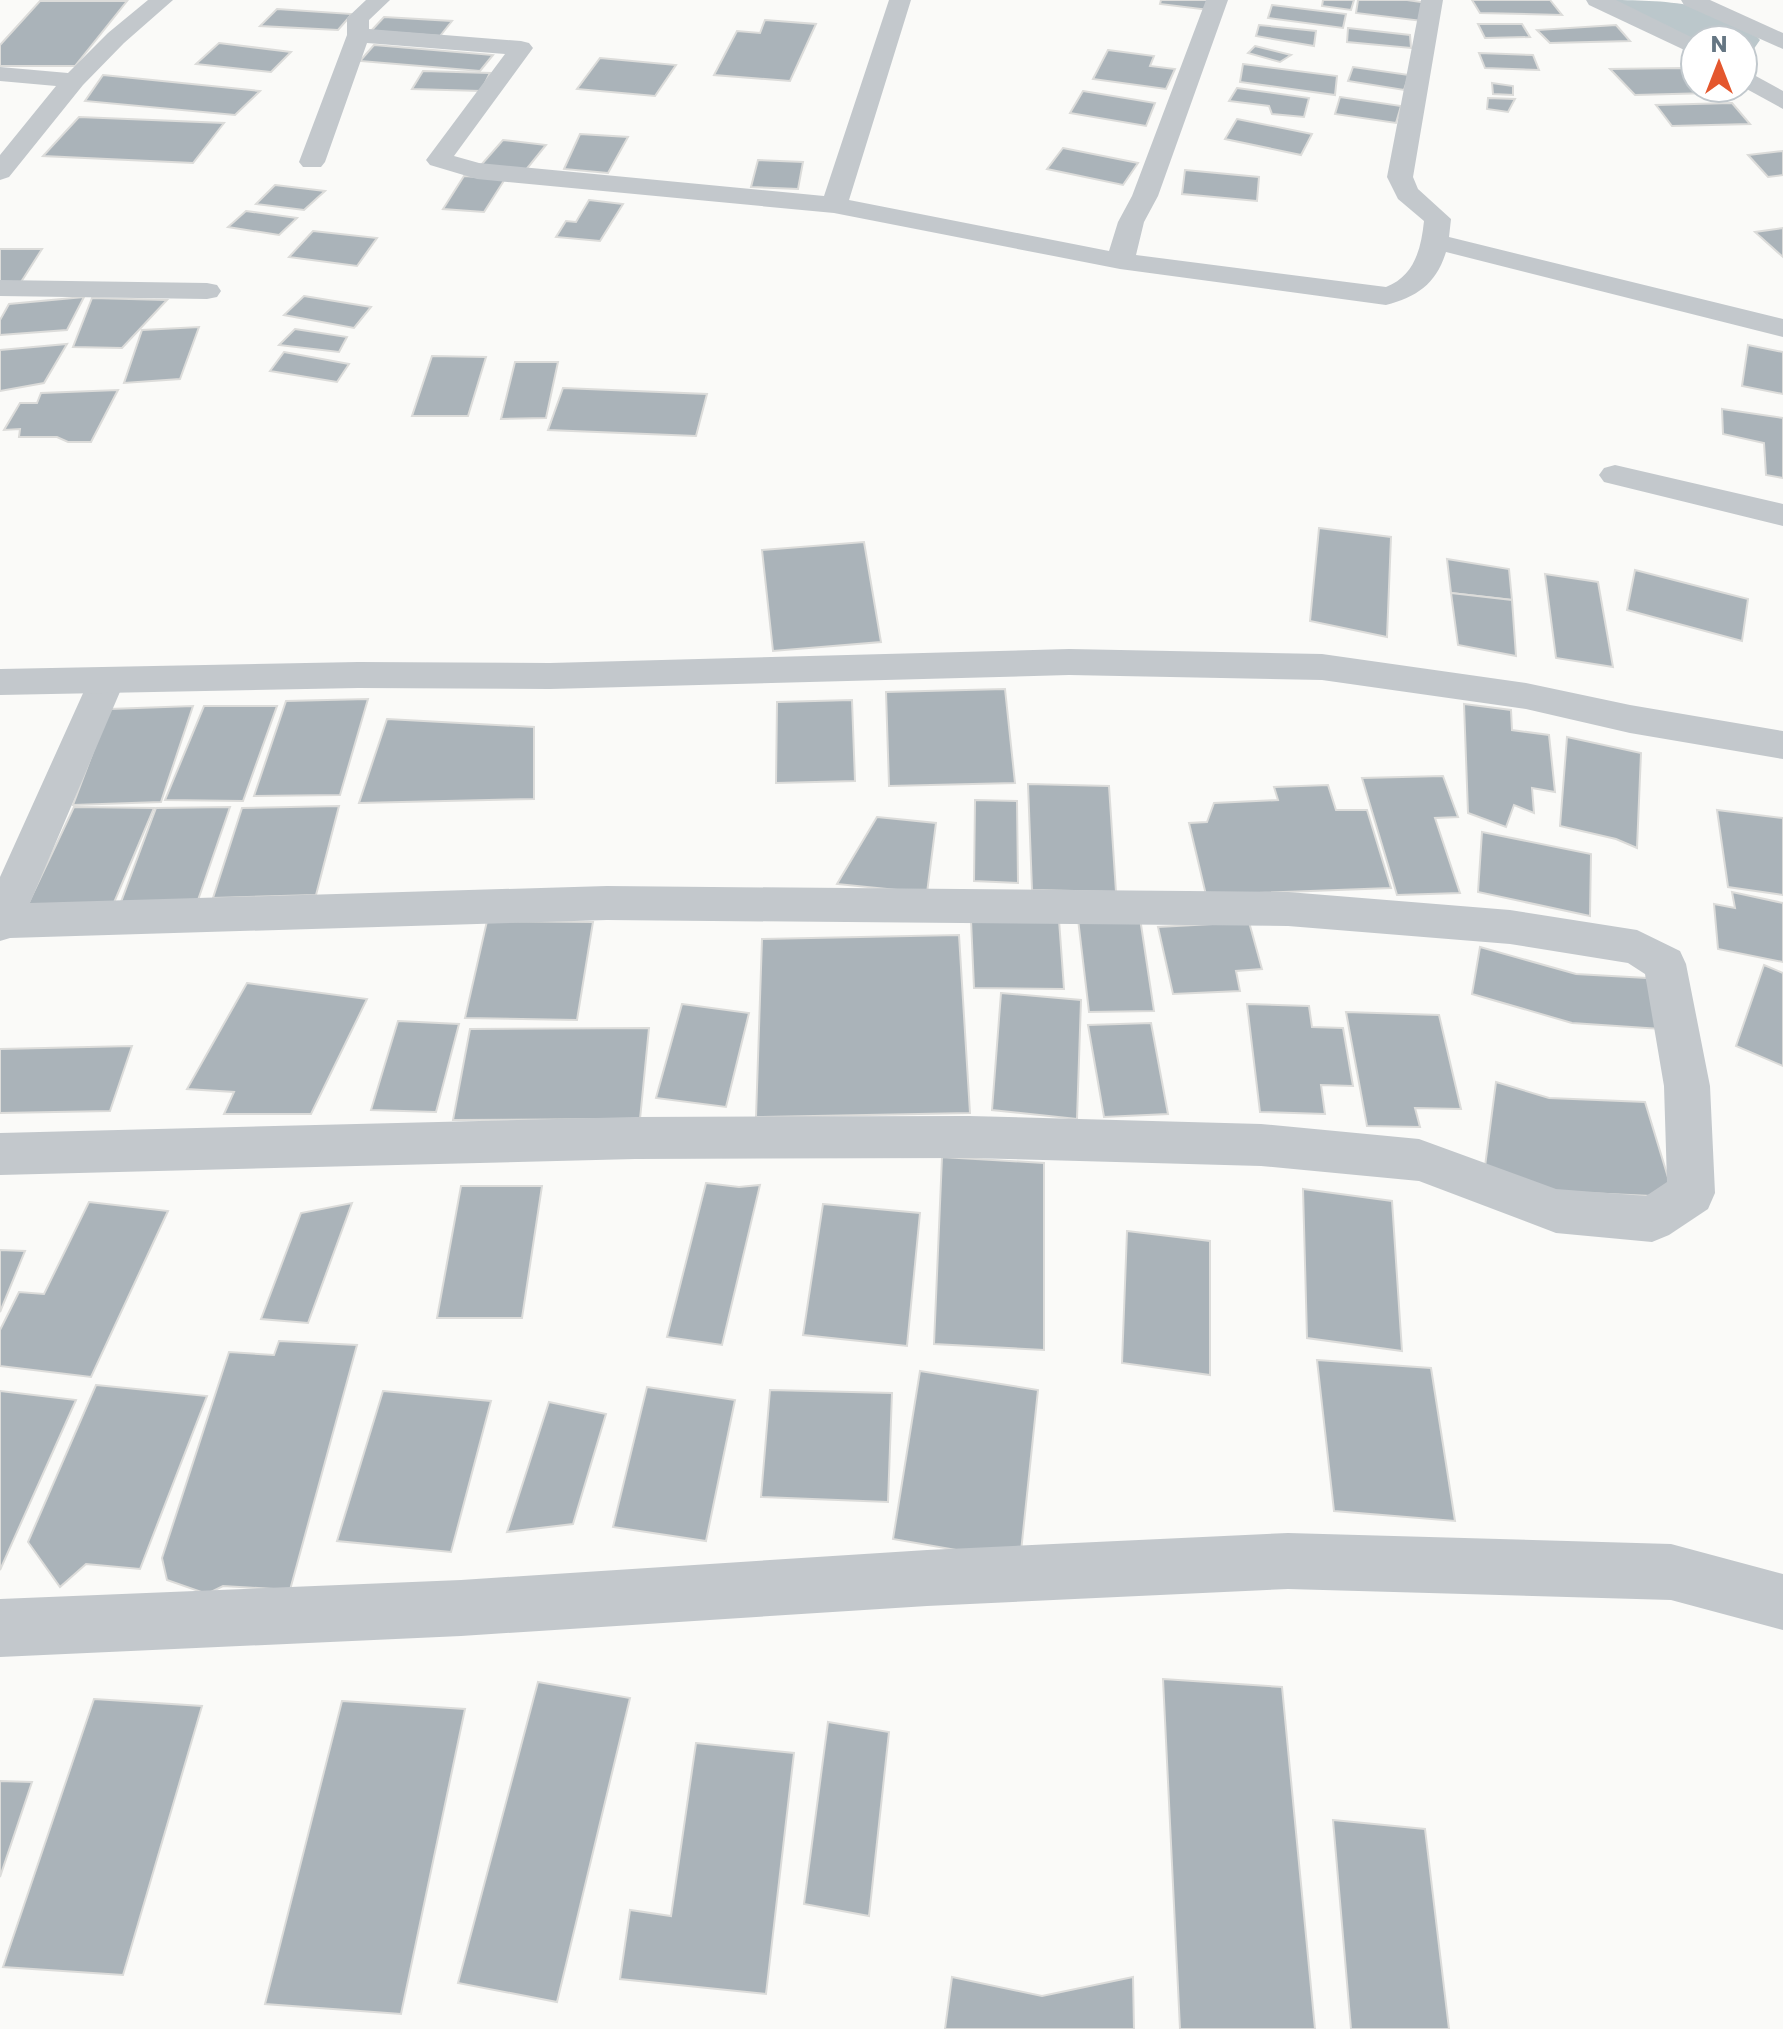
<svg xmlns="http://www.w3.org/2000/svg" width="1783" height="2029" font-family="Poppins,sans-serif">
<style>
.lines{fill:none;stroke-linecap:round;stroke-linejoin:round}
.river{fill:#bbc7cb;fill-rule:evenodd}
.building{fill:#aab3b9;stroke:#dcdcda;stroke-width:2}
.minor{fill:#c3c8cc;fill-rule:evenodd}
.tertiary{fill:#c3c8cc;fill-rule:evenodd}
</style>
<rect width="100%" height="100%" fill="#fafaf8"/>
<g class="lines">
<!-- river -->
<path class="river" d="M1602,0C1653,0 1727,0 1760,40L1751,53L1743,55V40H1695V44L1611,12Z"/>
</g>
<!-- building -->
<g class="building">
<polygon points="1161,0 1212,0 1209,10 1160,4"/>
<polygon points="1323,0 1354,0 1351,10 1322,6"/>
<polygon points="1358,0 1407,0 1428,3 1422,21 1356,13"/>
<polygon points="1472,0 1550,0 1562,15 1480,13"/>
<polygon points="40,1 127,1 75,66 0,66 0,45"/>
<polygon points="1272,5 1346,14 1343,28 1268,18"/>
<polygon points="277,9 352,14 338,30 260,26"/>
<polygon points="384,17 452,21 440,36 371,31"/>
<polygon points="765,20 816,24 790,81 714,75 737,31 760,33"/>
<polygon points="1478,24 1522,24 1530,37 1485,38"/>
<polygon points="1259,25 1316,31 1314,46 1256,36"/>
<polygon points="1616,25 1630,41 1550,43 1537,30"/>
<polygon points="1348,28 1410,35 1411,48 1347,42"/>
<polygon points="219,43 291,52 271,72 196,64"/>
<polygon points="374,45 493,55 480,71 360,61"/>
<polygon points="1255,46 1291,55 1280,62 1248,53"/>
<polygon points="1108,50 1154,56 1150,66 1175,69 1166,89 1093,79"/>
<polygon points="1479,53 1533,55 1539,70 1485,68"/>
<polygon points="600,58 676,65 655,96 577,89"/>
<polygon points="1243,64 1337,76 1335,95 1240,82"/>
<polygon points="1353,67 1409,75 1404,90 1348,81"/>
<polygon points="1683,68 1695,79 1695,88 1705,88 1710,93 1635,95 1610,69"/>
<polygon points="423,71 490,73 481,91 412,89"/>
<polygon points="103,75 260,91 235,115 85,101"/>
<polygon points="1492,83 1513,86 1513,95 1493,94"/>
<polygon points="1237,88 1309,98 1304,117 1272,114 1269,106 1229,101"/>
<polygon points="1083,91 1155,103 1146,126 1070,113"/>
<polygon points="1340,97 1401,106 1396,123 1335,114"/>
<polygon points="1488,98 1515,99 1508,112 1487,109"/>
<polygon points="1732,103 1750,124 1672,126 1656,105"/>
<polygon points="79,117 224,123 193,163 43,156"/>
<polygon points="1237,119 1312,134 1301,155 1225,139"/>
<polygon points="580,134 628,137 608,173 564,169"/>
<polygon points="503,140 546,145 525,171 481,165"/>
<polygon points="1063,148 1138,163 1123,185 1047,169"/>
<polygon points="1783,151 1783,175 1768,177 1748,155"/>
<polygon points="758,160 803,162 798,189 751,187"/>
<polygon points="1185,170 1259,177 1257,201 1182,194"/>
<polygon points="464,176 505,179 484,212 443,209"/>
<polygon points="275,185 325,191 304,210 256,204"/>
<polygon points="589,200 623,204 600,241 556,237 566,221 576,222"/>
<polygon points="246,211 297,218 279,235 228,227"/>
<polygon points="1783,228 1783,257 1755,232"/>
<polygon points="313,231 377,238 357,266 289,257"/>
<polygon points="0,249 42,249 21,282 0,282"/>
<polygon points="304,296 371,307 354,328 284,315"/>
<polygon points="84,297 67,330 0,335 0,320 9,304"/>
<polygon points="92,298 167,300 122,348 73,347"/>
<polygon points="199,327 180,379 124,383 142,330"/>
<polygon points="295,329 347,337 339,352 279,345"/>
<polygon points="67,344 44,383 0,391 0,350"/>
<polygon points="1748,345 1783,352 1783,394 1742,386"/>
<polygon points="284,352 349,364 337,382 270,371"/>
<polygon points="432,356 486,357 468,416 412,416"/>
<polygon points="515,362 558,362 546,418 501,419"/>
<polygon points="563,388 707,394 696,436 548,430"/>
<polygon points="118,390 91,442 68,442 57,437 19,437 20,429 4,430 20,403 37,403 41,393"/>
<polygon points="1722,409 1783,418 1783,478 1766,475 1764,443 1723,434"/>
<polygon points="1319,528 1391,537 1387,637 1310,621"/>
<polygon points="864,542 881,642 773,651 762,550"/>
<polygon points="1447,559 1509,569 1512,600 1451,593"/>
<polygon points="1635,570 1748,599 1742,641 1627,610"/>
<polygon points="1545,574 1598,582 1613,667 1556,658"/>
<polygon points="1451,593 1512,600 1516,656 1458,645"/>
<polygon points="1005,689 1015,783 889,786 886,692"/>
<polygon points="368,699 340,795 254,796 286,701"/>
<polygon points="852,700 855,781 776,783 777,702"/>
<polygon points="1464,704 1511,710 1512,730 1549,735 1555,792 1532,788 1534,813 1514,805 1506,827 1468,813"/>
<polygon points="193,706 161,802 73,805 109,709"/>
<polygon points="204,706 277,706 243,801 165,800"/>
<polygon points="387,719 534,727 534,799 359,803"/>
<polygon points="1567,737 1641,753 1637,848 1616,839 1560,826"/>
<polygon points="1443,776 1458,817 1435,818 1460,893 1397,895 1362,778"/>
<polygon points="1028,784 1109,786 1116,892 1032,890"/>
<polygon points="1328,785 1336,810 1367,810 1391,888 1206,895 1189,823 1207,822 1214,803 1278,800 1274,787"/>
<polygon points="975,800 1017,801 1018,883 974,881"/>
<polygon points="339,806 316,895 213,898 242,808"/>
<polygon points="74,807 154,808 113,905 28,904"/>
<polygon points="230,807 198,900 121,902 156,808"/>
<polygon points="1717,810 1783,818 1783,895 1728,887"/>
<polygon points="877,817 936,823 927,893 837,884"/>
<polygon points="1482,832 1591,854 1590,916 1478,892"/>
<polygon points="1732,892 1783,903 1783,962 1718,949 1714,904 1735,908"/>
<polygon points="1140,918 1154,1011 1089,1012 1078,919"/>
<polygon points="971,920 1059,920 1064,989 974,988"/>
<polygon points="487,921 593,922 577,1020 465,1018"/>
<polygon points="1249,922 1262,969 1236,971 1240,991 1173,994 1158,927"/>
<polygon points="959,935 970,1113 756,1117 762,939"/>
<polygon points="1480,947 1576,974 1647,978 1661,1029 1572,1023 1472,994"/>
<polygon points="1764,965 1783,973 1783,1066 1736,1046"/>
<polygon points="247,983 367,999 311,1114 224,1114 234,1092 187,1089"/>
<polygon points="1001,993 1081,1000 1077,1119 992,1110"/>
<polygon points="682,1004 749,1013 726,1107 656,1098"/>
<polygon points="1247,1004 1309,1006 1312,1027 1343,1028 1353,1086 1321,1085 1325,1114 1260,1112"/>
<polygon points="1346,1012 1439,1015 1461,1109 1415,1108 1420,1127 1367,1126"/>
<polygon points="398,1021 459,1024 436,1112 371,1110"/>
<polygon points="1151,1023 1168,1114 1104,1117 1088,1025"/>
<polygon points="649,1028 640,1119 453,1120 470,1029"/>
<polygon points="132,1046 110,1111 0,1113 0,1049"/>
<polygon points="1496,1082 1549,1098 1645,1102 1674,1197 1542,1191 1484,1174"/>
<polygon points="942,1157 1044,1163 1044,1350 934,1344"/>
<polygon points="706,1183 739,1187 760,1185 722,1345 667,1337"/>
<polygon points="461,1186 542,1186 522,1318 437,1318"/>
<polygon points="1303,1189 1392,1201 1402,1351 1307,1338"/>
<polygon points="89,1202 168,1211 91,1377 0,1366 0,1330 19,1292 44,1294"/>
<polygon points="352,1203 308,1323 261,1319 301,1213"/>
<polygon points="823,1204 920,1213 907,1346 803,1335"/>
<polygon points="1127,1231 1210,1241 1210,1375 1122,1363"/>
<polygon points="0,1250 25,1251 0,1312"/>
<polygon points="279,1341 357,1345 290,1590 223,1586 207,1594 167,1580 162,1558 229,1352 274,1355"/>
<polygon points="1317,1360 1431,1368 1455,1521 1334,1511"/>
<polygon points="920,1371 1038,1390 1020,1561 893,1539"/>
<polygon points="96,1385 207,1396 140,1569 86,1564 60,1587 28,1542"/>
<polygon points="647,1387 735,1400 706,1541 613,1527"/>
<polygon points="770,1390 892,1393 888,1502 761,1497"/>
<polygon points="0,1391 76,1400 0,1570"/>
<polygon points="383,1391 491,1401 451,1552 337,1541"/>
<polygon points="549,1402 606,1414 573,1524 507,1532"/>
<polygon points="1163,1679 1282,1687 1315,2029 1180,2029"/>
<polygon points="538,1682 630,1698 557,2002 458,1983"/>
<polygon points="94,1699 202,1706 123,1975 3,1967"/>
<polygon points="342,1701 465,1709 401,2014 265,2004"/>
<polygon points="828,1722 889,1732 869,1916 804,1904"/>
<polygon points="696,1743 794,1753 766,1994 620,1979 630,1910 671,1916"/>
<polygon points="0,1781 32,1782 0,1877"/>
<polygon points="1333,1820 1425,1829 1449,2029 1351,2029"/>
<polygon points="952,1977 1042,1996 1133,1977 1134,2029 945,2029"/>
</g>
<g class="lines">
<!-- minor -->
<g class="minor">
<polygon points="148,0 173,0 124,43 83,85 9,177 0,180 0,155 56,86 0,81 0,67 68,73 108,33"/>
<path d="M366,0H390L369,20V29L521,41L529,43L533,48L454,156L479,163L824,196L889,0H911L849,200L1109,251L1118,222L1132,196L1206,0H1228L1158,196L1144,222L1136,255L1386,287C1414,276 1421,250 1424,221L1398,199L1387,177L1421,0H1443L1413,177L1418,189L1451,219L1449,237L1783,319V337L1446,252C1436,284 1417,297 1386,305L1120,269L834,213L477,179L430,165L426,160L505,54L367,43L325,162L321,167H303L299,162L347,35V18Z"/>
<polygon points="1586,0 1616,0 1697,40 1695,55 1589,5"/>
<polygon points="1743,69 1783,91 1783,109 1743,87"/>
<polygon points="0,280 207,283 217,285 221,291 217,297 207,299 0,296"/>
<polygon points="1615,465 1783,504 1783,526 1604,482 1599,475 1604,468"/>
<polygon points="107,667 120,671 125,680 30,903 607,886 1288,892 1510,910 1637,930 1680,951 1686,964 1710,1086 1715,1193 1708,1209 1669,1235 1652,1242 1556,1233 1419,1181 1261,1166 969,1158 635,1159 0,1175 0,1133 635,1117 969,1116 1261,1124 1419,1139 1556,1189 1646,1196 1667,1182 1664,1086 1645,974 1628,963 1510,944 1288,926 607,920 10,938 0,941 0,877 89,680 94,671"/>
<polygon points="1288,1533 1671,1544 1783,1574 1783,1630 1671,1600 1288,1589 927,1606 461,1636 0,1657 0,1599 461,1580 927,1550"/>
</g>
<!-- tertiary -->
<g class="tertiary">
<polygon points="1681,0 1710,0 1783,33 1783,49 1684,5"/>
<polygon points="1069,649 1322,654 1526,683 1630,705 1783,731 1783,759 1630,733 1526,709 1322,680 1069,675 550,689 358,688 0,695 0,669 358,662 550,663"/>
</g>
</g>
<!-- north arrow -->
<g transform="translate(1719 64)"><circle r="38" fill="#ffffff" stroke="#c1c8cd" stroke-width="2"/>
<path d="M0-6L14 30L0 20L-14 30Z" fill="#e4572e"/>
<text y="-12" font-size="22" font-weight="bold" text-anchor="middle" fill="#657683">N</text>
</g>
</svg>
